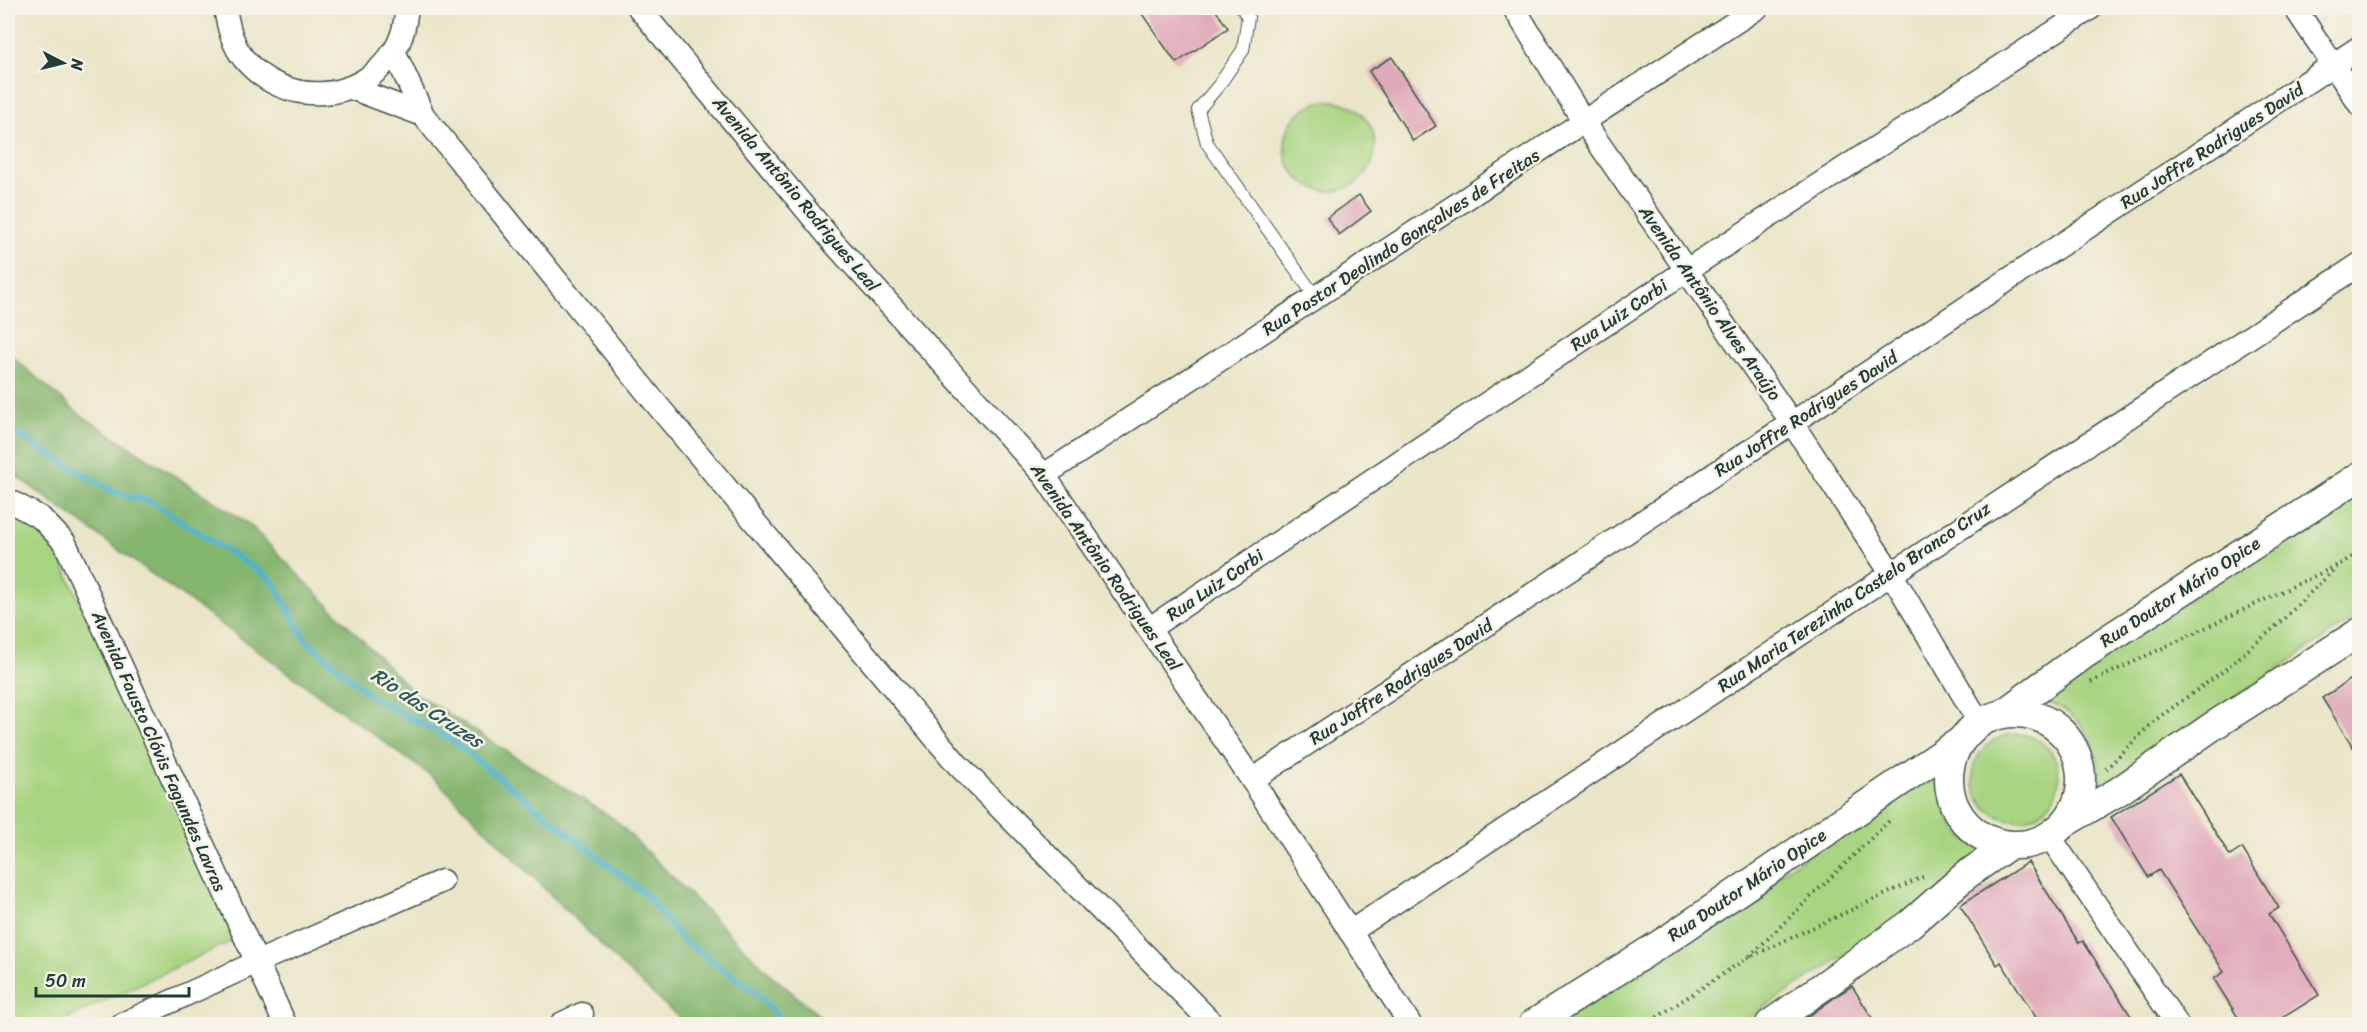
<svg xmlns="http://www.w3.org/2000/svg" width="2367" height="1032" font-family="Sriracha,sans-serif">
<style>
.green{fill:#a7d480;stroke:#63885a;stroke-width:1.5}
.forest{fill:#85b66e;stroke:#527a51;stroke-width:1.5}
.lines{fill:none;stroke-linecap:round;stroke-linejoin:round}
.stream{stroke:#4db3cb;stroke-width:6}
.building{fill:#e0aaba}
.service-casing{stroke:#3d564a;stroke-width:14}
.minor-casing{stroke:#3d564a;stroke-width:25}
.tertiary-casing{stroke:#3d564a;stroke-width:31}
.path{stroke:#3d564a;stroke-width:4;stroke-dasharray:1.5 4.5;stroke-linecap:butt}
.service{stroke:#fff;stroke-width:12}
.minor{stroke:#fff;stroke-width:22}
.tertiary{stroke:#fff;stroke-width:28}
.labels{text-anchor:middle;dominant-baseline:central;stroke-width:5;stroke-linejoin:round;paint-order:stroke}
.street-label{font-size:18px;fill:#1f3d34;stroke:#f7f3e8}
.water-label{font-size:20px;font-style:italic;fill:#2a5a5a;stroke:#f7f3e8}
</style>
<rect width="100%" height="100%" fill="#f7f3e8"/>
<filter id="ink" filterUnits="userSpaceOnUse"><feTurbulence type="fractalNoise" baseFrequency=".0167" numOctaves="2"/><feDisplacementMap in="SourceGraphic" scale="12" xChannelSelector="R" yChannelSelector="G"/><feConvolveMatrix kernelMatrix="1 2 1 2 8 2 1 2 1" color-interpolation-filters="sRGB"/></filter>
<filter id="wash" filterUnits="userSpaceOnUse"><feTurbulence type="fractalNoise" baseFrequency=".008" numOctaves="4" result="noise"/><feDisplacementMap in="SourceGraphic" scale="24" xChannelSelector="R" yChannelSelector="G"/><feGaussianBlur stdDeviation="1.35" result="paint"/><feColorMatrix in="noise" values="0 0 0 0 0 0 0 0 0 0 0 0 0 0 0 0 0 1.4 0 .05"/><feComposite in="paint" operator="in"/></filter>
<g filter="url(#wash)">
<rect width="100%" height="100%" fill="#eae5c7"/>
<!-- green -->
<g class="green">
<circle cx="1330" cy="146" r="45"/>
<path d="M2359,489V615L2099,788C2102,742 2080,712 2037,697Z"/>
<polygon points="8,512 45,535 56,550 238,938 55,1024 8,1024"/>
<circle cx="2016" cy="777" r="43"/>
<path d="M1941,764C1934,809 1955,842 1999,854L1739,1024H1558Z"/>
</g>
<!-- forest -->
<polygon class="forest" points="8,353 79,414 249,524 413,692 614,819 769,973 829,1024 686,1024 621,965 434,778 8,470"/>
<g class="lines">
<!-- stream -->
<polyline class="stream" points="8,429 114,492 152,502 272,580 306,640 374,698 452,740 646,895 679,937 754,991 785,1024"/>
</g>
<g id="blocks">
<!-- building -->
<g class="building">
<polygon points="1138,8 1214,8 1228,28 1176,63"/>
<polygon points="1392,57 1436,126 1413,141 1369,71"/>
<polygon points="1359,195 1371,211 1339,235 1327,218"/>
<polygon points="2353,678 2360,689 2360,758 2322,698"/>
<polygon points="2179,774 2230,856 2242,848 2279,908 2269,914 2319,995 2273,1024 2242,1024 2214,979 2224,972 2159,870 2148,877 2111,817"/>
<polygon points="2028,862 2079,943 2083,941 2136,1024 2040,1024 2001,962 1997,965 1960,905"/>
<polygon points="1852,986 1876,1024 1798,1024 1841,993"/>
</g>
</g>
</g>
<g filter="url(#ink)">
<use href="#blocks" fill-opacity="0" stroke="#3d564a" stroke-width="1.5"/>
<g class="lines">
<!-- service casing -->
<g class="service-casing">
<polyline id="service" points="1242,8 1248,17 1243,50 1219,85 1198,110 1207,143 1316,298"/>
</g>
<!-- minor casing -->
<g class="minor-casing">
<g id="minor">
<path d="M225,8C228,26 232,44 244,59C284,107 359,105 394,51C403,38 405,23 407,8"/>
<polyline points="639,8 834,243 1044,475 1252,780 1410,1024"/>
<polyline points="1514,8 1584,122 1792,423 1891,573 1979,722"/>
<polyline points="2295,8 2360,105"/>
<polyline points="394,51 423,115 653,400 957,764 1213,1024"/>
<polyline points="351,88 423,115"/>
<polyline points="1044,475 1757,8"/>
<polyline points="8,500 41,518 65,543 285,1024"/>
<polyline points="1150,628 1687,270 2091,8"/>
<polyline points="1252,780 2360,47"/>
<polyline points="2050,837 2177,1024"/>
<polyline points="1350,932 2360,264"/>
<polyline points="122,1024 255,963 442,881"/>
<polyline points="561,1024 582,1014"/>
</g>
</g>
<!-- tertiary casing -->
<g class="tertiary-casing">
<g id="tertiary">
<circle cx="2015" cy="779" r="66"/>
<polyline points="2004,713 2085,654 2360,476"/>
<polyline points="2068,821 2119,791 2213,726 2360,632"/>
<polyline points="1533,1024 1668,939 1959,742"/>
<polyline points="1770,1024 1910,924 1965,876 2009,845"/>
</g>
</g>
<!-- path -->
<g class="path">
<polyline points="2091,682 2340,564 2360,552"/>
<polyline points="2106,769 2154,721 2222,672 2275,627 2337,567"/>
<polyline points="1750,956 1891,819"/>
<polyline points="1647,1024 1747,958 1927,875"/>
</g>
<!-- service -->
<use href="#service" class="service"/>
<!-- minor -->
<use href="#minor" class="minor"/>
<!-- tertiary -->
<use href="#tertiary" class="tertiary"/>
</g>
</g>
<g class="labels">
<!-- street labels -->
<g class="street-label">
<text transform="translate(2212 146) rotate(-33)">Rua Joffre Rodrigues David</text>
<text transform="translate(796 194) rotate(50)">Avenida Antônio Rodrigues Leal</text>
<text transform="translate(1401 242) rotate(-33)">Rua Pastor Deolindo Gonçalves de Freitas</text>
<text transform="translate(1710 303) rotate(55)">Avenida Antônio Alves Araújo</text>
<text transform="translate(1619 315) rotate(-34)">Rua Luiz Corbi</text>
<text transform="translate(1806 414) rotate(-33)">Rua Joffre Rodrigues David</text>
<text transform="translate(1106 567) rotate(55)">Avenida Antônio Rodrigues Leal</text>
<text transform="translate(1215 585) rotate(-34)">Rua Luiz Corbi</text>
<text transform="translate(2180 592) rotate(-33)">Rua Doutor Mário Opice</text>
<text transform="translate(1854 597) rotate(-34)">Rua Maria Terezinha Castelo Branco Cruz</text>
<text transform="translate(1401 682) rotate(-33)">Rua Joffre Rodrigues David</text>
<text transform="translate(159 751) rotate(66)">Avenida Fausto Clóvis Fagundes Lavras</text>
<text transform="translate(1747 885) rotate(-34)">Rua Doutor Mário Opice</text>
</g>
<!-- water labels -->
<g class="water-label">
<text transform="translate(427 708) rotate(33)">Rio das Cruzes</text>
</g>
</g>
<!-- margin -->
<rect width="2367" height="1032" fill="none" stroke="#f7f3e8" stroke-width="30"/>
<!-- north arrow -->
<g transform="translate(63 63) rotate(97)" stroke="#f7f3e8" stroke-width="4.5" paint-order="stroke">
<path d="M0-4.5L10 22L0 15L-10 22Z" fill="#1f3d34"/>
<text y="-9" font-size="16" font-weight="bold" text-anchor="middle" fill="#1f3d34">N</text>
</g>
<!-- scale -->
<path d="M36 987v9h153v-9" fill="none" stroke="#1f3d34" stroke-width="3"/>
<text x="45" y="987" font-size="18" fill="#1f3d34" stroke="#f7f3e8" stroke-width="4.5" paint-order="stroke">50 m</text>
</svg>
